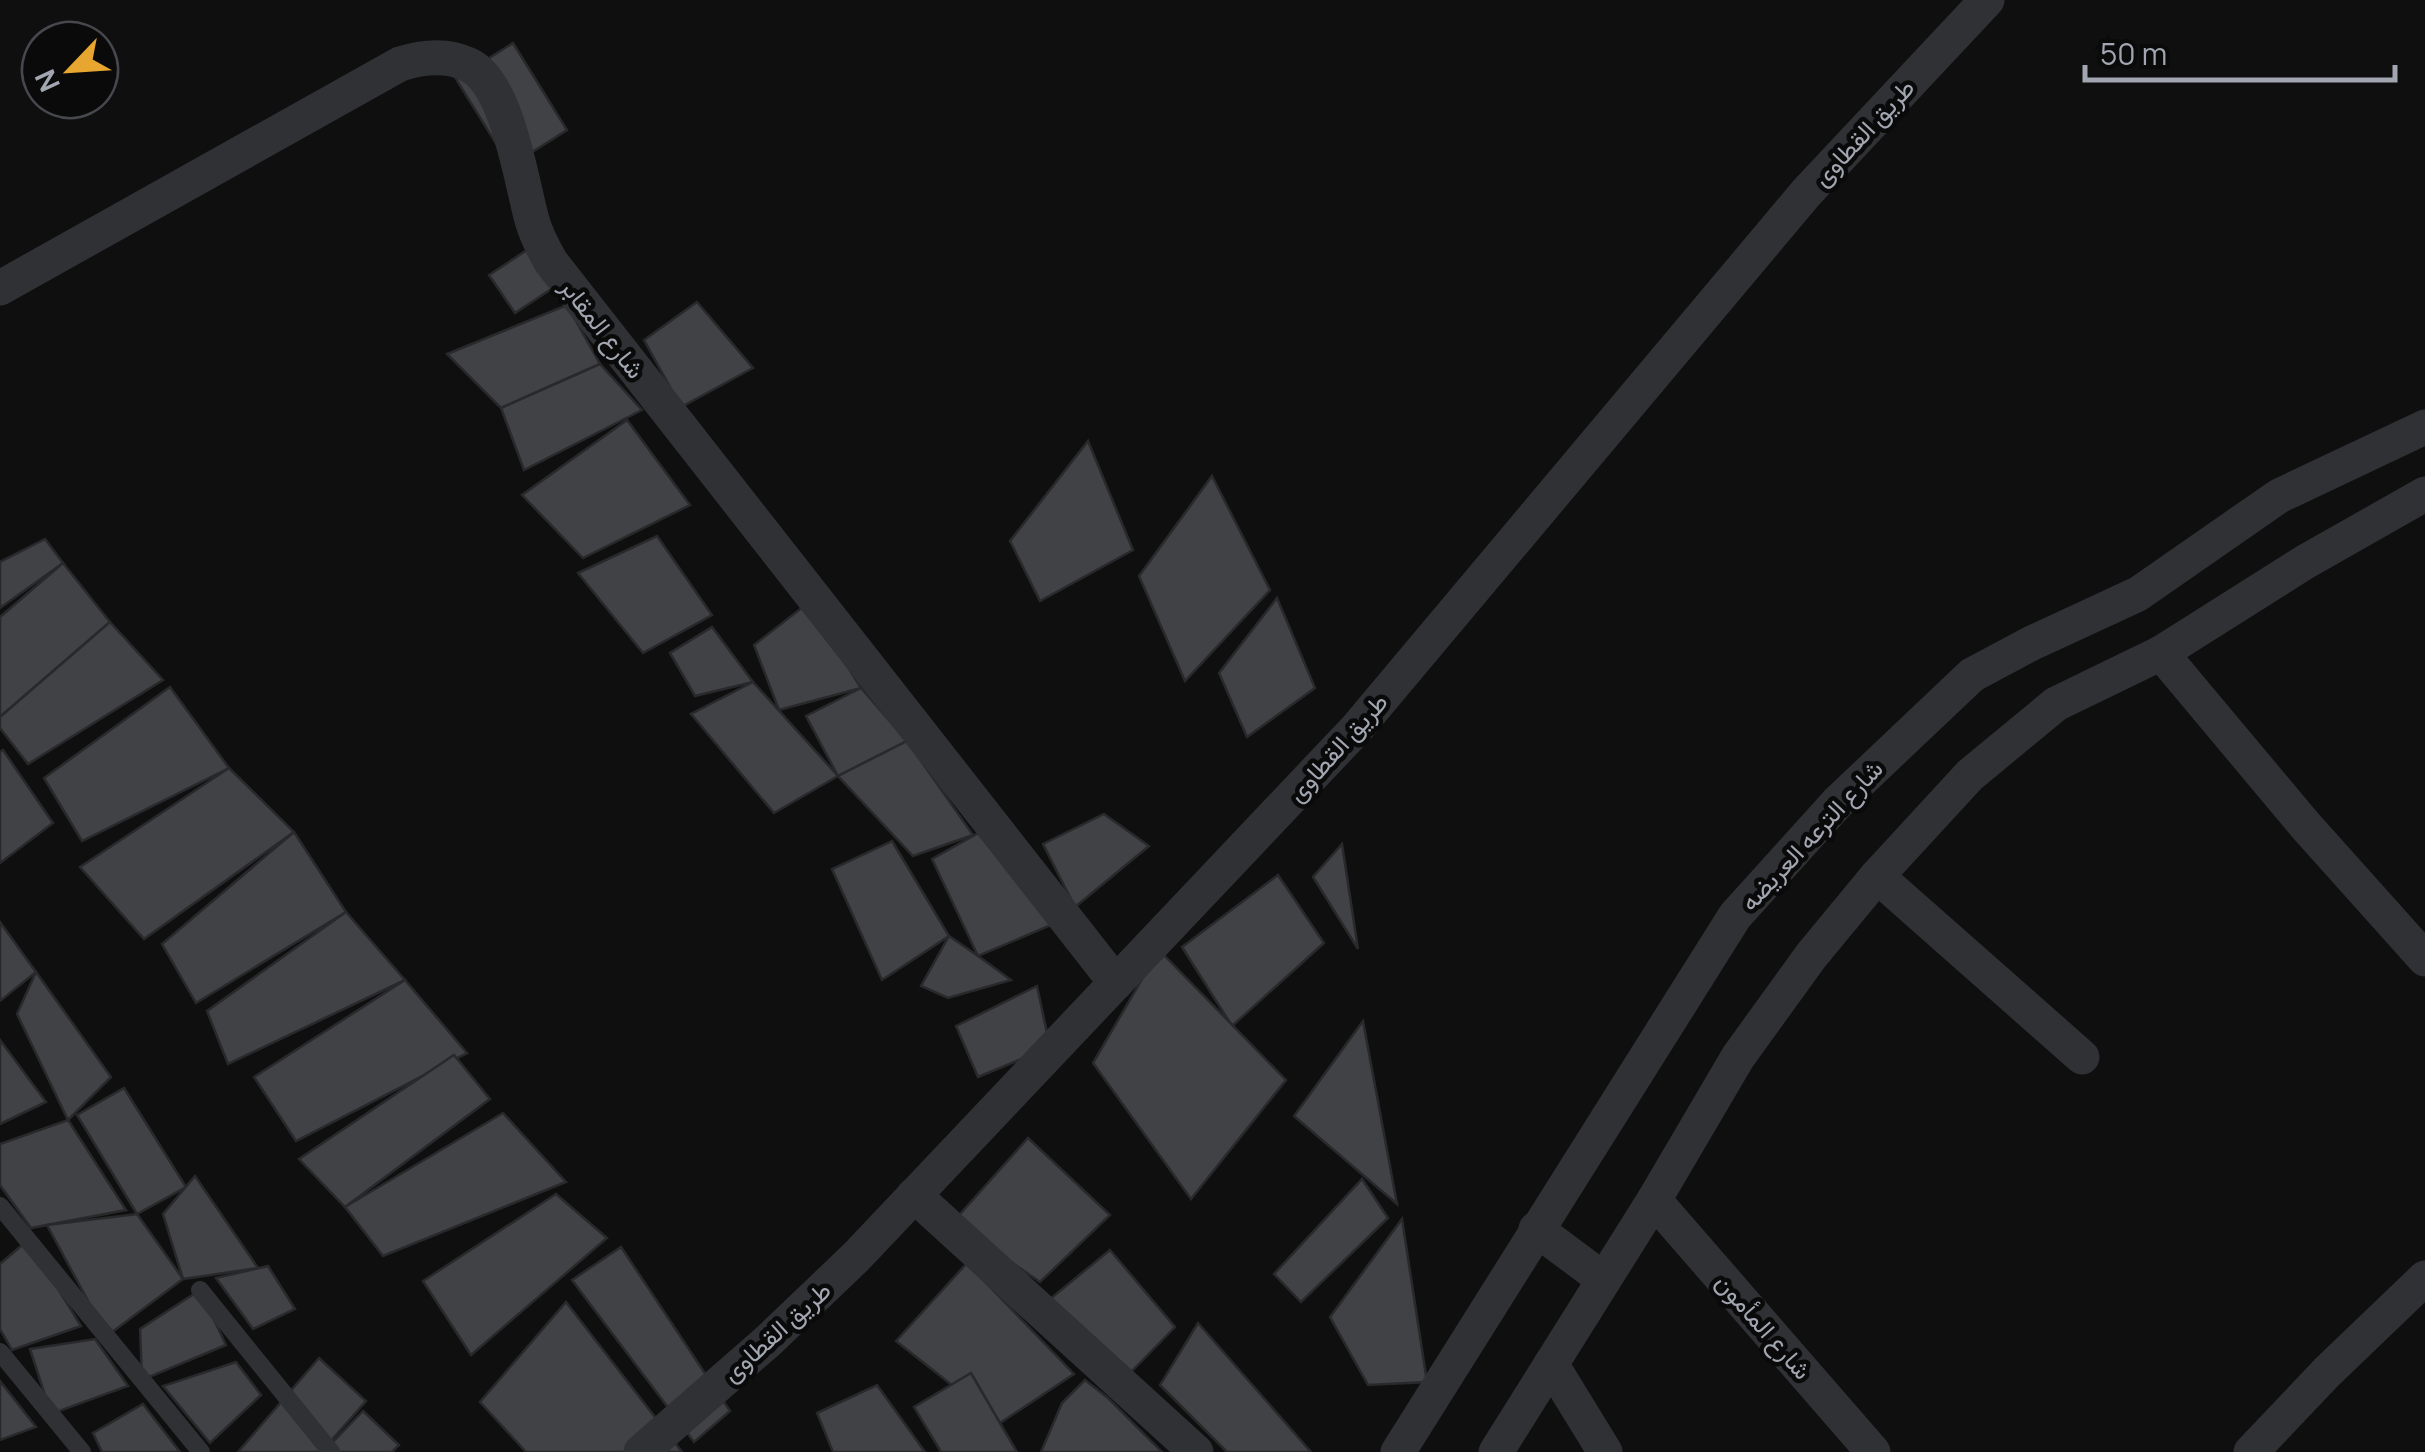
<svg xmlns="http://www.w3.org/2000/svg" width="2425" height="1452" font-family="Manrope,Vazirmatn,sans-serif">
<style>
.building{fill:#404246;stroke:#29292c;stroke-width:2.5}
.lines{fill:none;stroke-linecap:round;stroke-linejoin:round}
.lane{stroke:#303135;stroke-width:18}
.street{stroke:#303135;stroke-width:35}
.labels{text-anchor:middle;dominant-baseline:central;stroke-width:9;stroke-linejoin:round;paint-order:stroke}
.street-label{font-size:25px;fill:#a1a6b0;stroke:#0a0a0b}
</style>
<rect width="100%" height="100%" fill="#0f0f10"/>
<!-- building -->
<g class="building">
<polygon points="513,43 567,130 510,166 456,79"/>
<polygon points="533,246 559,284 515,313 489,275"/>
<polygon points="697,302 753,368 681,407 644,340"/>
<polygon points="567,305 600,364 501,408 447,354"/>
<polygon points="600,364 642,410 524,470 501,408"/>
<polygon points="627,420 690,505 583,558 522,495"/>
<polygon points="1088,441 1133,550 1040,601 1010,541"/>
<polygon points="1212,476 1270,590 1185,681 1139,576"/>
<polygon points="657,536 712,615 643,653 578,573"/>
<polygon points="45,539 63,563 0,608 0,562"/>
<polygon points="63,563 110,622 0,717 0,617"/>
<polygon points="1277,598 1315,688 1247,737 1219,673"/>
<polygon points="808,603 861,688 779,710 754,645"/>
<polygon points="110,622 163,680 28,764 0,728 0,717"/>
<polygon points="712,627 753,682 695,696 670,653"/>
<polygon points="753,682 838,776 774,813 691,714"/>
<polygon points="170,687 229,768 82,841 44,778"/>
<polygon points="861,688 907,741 838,776 806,716"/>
<polygon points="907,741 973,835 913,856 838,776"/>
<polygon points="3,750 53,823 0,863 0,752"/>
<polygon points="229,768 294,832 144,939 80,867"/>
<polygon points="1104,814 1149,846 1075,907 1043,844"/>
<polygon points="982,831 1051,925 978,956 932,859"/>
<polygon points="294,832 346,912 196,1003 162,944"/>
<polygon points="892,841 949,936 882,980 832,869"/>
<polygon points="1342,844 1358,949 1313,877"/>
<polygon points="1278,875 1324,943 1232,1026 1182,947"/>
<polygon points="346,912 405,980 228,1064 207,1011"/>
<polygon points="0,922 36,972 0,1001"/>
<polygon points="949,936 978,956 1011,980 948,998 921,986"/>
<polygon points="1159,950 1286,1080 1191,1199 1093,1063"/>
<polygon points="36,972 111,1077 68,1120 17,1014"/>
<polygon points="405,980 467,1053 296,1141 254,1077"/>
<polygon points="1037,986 1050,1047 978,1077 956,1026"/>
<polygon points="1363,1021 1397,1204 1294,1116"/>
<polygon points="0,1040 46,1102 0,1124"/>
<polygon points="454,1055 490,1099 345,1207 299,1159"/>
<polygon points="124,1088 186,1187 137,1214 77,1115"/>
<polygon points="503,1113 566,1182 383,1256 345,1207"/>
<polygon points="68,1120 126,1210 31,1228 0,1185 0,1144"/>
<polygon points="1028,1138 1110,1215 1040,1282 953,1222"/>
<polygon points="195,1176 258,1268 183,1279 163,1214"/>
<polygon points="1362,1179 1388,1218 1301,1302 1274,1274"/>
<polygon points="556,1194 607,1238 471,1355 423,1281"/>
<polygon points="137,1214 183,1279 107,1336 47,1225"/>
<polygon points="1402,1219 1427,1382 1368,1385 1330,1317"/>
<polygon points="28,1240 81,1326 12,1350 0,1329 0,1264"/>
<polygon points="621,1247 730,1411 694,1442 572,1280"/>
<polygon points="1110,1250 1175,1327 1126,1377 1050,1299"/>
<polygon points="967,1263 1074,1374 1000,1423 896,1341"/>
<polygon points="268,1266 295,1309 253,1329 216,1278"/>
<polygon points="200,1290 226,1345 142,1380 140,1329"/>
<polygon points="566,1302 682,1452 526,1452 480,1402"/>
<polygon points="1198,1323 1311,1452 1227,1452 1160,1385"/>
<polygon points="95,1339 128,1386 51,1414 30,1349"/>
<polygon points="319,1358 366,1401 321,1452 238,1452"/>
<polygon points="236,1362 261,1395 210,1443 163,1386"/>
<polygon points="971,1373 1000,1423 1017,1452 941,1452 914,1407"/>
<polygon points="1085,1380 1108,1398 1162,1452 1041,1452 1062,1403"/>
<polygon points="0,1381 36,1427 0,1440"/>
<polygon points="877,1385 925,1452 833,1452 817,1413"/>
<polygon points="143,1404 180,1452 102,1452 93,1433"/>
<polygon points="363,1411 399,1445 392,1452 323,1452"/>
</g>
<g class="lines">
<!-- lane -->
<g class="lane">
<polyline points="0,1206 201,1452"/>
<polyline points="200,1290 331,1452"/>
<polyline points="0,1352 82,1452"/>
</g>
<!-- street -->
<g class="street">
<path d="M0,288L400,64C422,57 447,54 469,65C508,84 521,181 532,220C536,235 543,248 551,262L1116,983"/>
<polyline points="2161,653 2305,825 2425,959"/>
<polyline points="1877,876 2082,1057"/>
<polyline points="914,1195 1196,1452"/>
<polyline points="1654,1200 1873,1452"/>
<polyline points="1536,1229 1603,1279"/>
<polyline points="1551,1364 1605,1452"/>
<polyline points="641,1452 767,1342 856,1257 1357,728 1806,193 1987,0"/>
<polyline points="1398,1452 1735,916 1838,802 1972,675 2032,643 2138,594 2279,496 2425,427"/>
<polyline points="1496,1452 1654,1200 1738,1057 1811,956 1877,876 1970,775 2056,704 2161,653 2305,562 2425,494"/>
<polyline points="2251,1452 2327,1372 2425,1278"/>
</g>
</g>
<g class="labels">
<!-- street labels -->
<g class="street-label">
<text transform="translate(1863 132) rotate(-47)">طريق القطاوى</text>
<text transform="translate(603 328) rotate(52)">شارع المقابر</text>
<text transform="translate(1337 747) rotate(-48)">طريق القطاوى</text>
<text transform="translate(1811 835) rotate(-47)">شارع الترعه العريضه</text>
<text transform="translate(1764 1326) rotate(49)">شارع المأمون</text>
<text transform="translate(776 1331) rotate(-42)">طريق القطاوى</text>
</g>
</g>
<!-- north arrow -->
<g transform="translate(70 70) rotate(245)"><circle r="48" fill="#0a0a0b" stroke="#46484d" stroke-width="2.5"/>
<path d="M0-8L18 38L0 25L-18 38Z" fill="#e7a630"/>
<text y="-15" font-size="28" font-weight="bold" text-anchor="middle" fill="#a1a6b0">N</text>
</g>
<!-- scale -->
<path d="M2085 65v15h310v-15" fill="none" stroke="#a1a6b0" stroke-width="5"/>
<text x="2100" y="65" font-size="30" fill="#a1a6b0" stroke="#0a0a0b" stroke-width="8" paint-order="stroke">50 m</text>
</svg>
